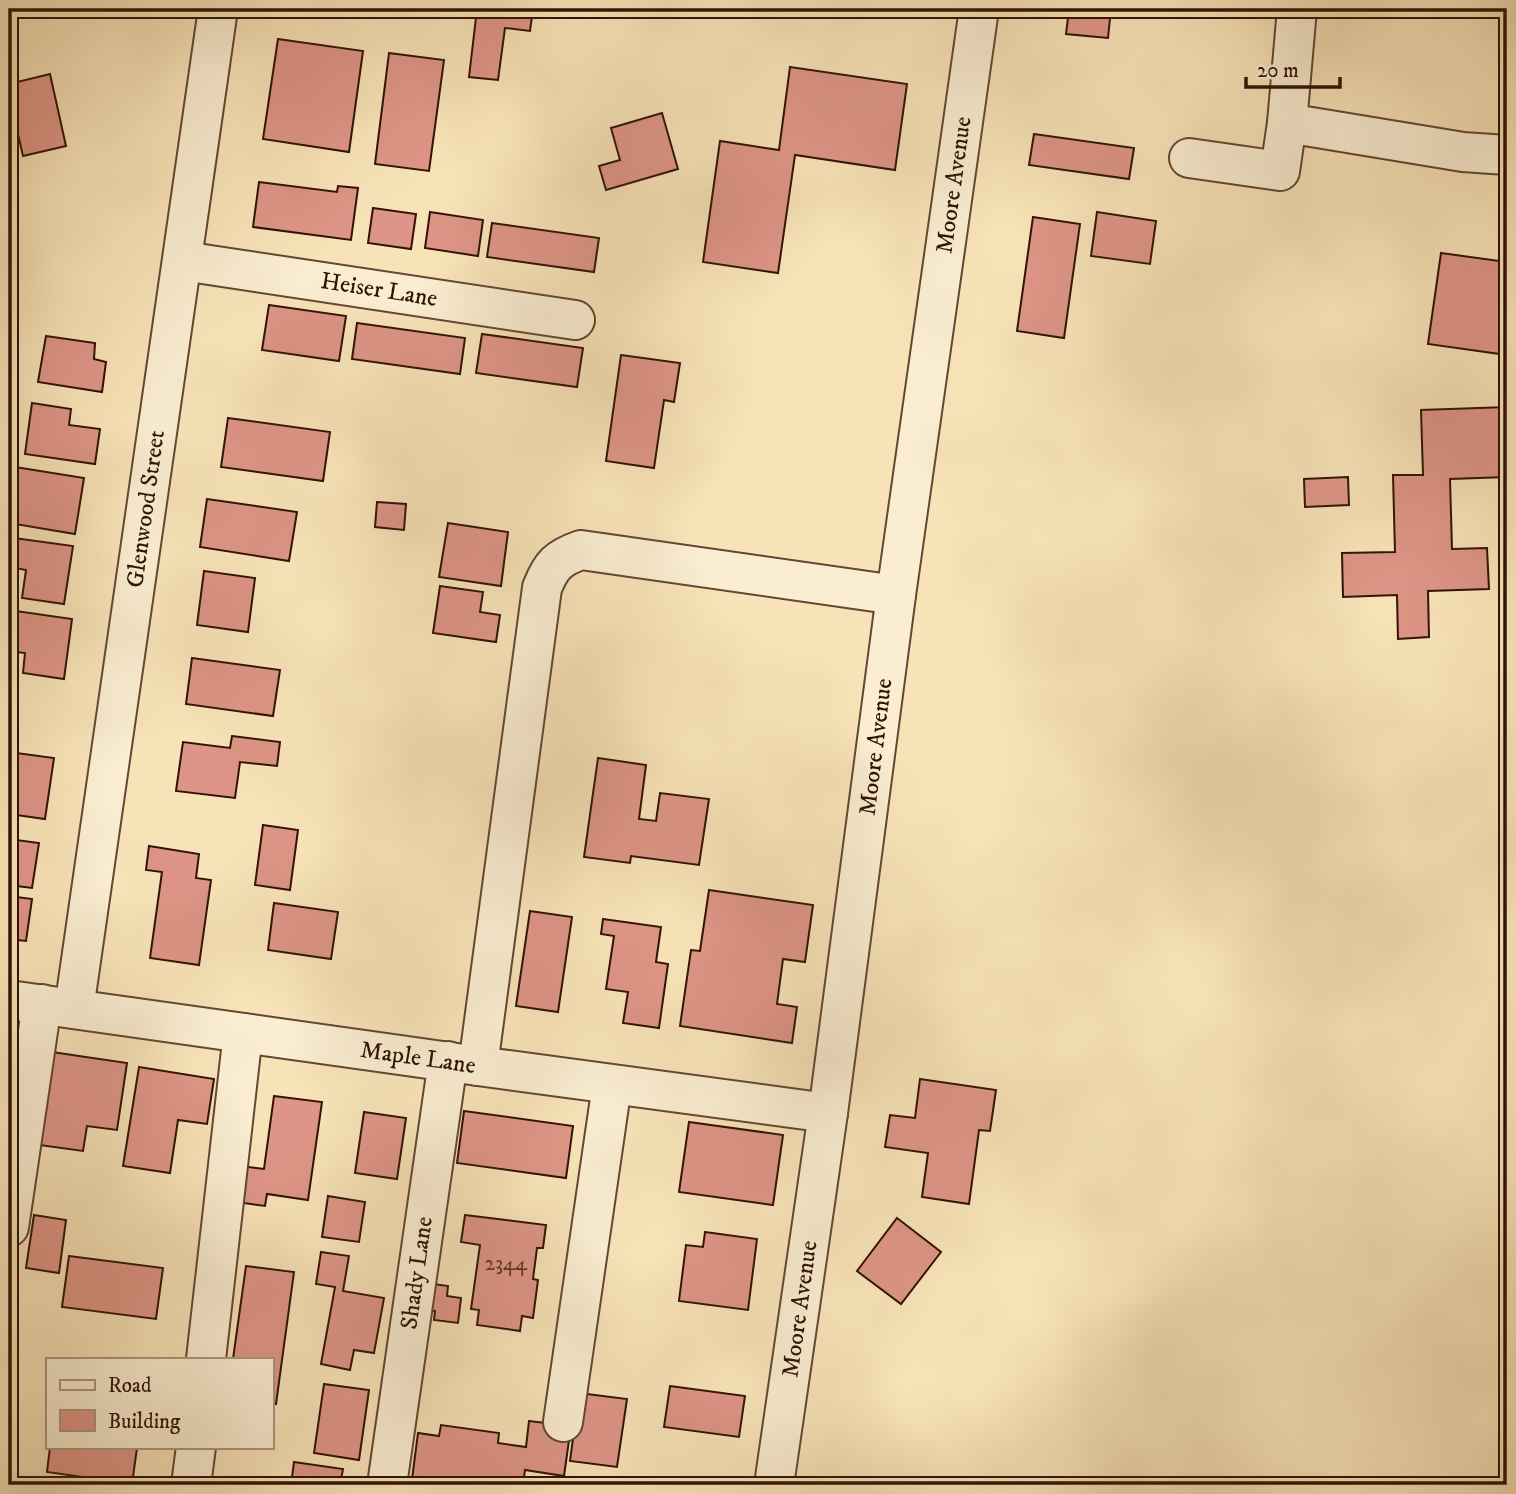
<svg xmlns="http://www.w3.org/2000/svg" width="1516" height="1494" font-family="'IM FELL DW Pica',serif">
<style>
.building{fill:#de9587;stroke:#301306;stroke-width:2}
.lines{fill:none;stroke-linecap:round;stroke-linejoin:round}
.minor-casing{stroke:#624732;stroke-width:42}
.minor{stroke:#faedd1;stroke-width:38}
.labels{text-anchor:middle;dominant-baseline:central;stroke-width:6;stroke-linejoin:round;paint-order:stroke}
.number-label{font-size:21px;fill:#5c3426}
.street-label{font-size:24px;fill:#301306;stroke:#faedd1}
</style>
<rect width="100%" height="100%" fill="#f8e3b8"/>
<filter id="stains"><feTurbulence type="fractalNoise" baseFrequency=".00286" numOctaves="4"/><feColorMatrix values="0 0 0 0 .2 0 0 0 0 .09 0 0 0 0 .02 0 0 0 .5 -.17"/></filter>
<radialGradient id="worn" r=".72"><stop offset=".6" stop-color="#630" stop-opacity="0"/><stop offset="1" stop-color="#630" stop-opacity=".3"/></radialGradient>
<!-- building -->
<g class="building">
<polygon points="477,9 533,9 530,31 505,28 498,80 469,77"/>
<polygon points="1069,9 1111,9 1108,38 1066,34"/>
<polygon points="278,39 363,51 349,152 263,139"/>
<polygon points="389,53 444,60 429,171 375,164"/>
<polygon points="790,67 907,84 895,170 795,155 778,273 703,262 720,141 779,150"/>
<polygon points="50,74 66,146 23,156 9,95 9,84"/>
<polygon points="662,113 678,169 606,190 599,166 620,160 611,128"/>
<polygon points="1034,134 1134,148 1129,179 1029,165"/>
<polygon points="259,182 337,192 338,186 358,188 351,240 253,227"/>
<polygon points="373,208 416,214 411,249 368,243"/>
<polygon points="430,212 483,220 478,256 425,248"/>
<polygon points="1097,212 1156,221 1150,264 1091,256"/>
<polygon points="1033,217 1080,224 1064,338 1017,331"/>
<polygon points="492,223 599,238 594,272 487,257"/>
<polygon points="1441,253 1507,262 1507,355 1428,344"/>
<polygon points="269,305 346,316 339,361 262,350"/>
<polygon points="357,323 465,338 460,374 352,359"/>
<polygon points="482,334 583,348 577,387 476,373"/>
<polygon points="46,336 95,343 94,359 106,362 102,392 38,382"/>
<polygon points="621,355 680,363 674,402 664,400 654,468 606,461"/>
<polygon points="32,403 71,409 69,425 100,429 95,464 25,454"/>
<polygon points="1507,407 1507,477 1450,479 1452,549 1487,548 1489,589 1428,591 1429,637 1398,639 1397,595 1343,597 1342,553 1395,552 1393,475 1423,475 1421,410"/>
<polygon points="228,418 330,432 323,481 221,467"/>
<polygon points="9,466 84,478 75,534 9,523"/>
<polygon points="1348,477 1349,505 1305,507 1304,479"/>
<polygon points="207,499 297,512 289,561 200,547"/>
<polygon points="377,502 406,504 404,530 375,527"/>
<polygon points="448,523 508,532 501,586 439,577"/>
<polygon points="14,538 73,546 64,604 22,598 26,570 10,567"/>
<polygon points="204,571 255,578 248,632 197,625"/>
<polygon points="440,586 483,592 480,612 500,615 496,642 433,633"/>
<polygon points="9,610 72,619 64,679 23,673 25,653 9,651"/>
<polygon points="192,658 280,670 273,716 186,704"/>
<polygon points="232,736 280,742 277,766 240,762 235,798 176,791 183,742 230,748"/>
<polygon points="9,752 54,758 45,819 9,814 11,790 9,789"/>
<polygon points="598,758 646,765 639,819 656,821 660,793 709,799 699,865 631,856 630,863 584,857"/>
<polygon points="263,825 298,830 290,890 255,885"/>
<polygon points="9,839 39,843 32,888 9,885"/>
<polygon points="149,846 199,854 196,878 211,880 199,965 150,958 162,872 146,870"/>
<polygon points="709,890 813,905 805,962 783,959 777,1004 797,1007 792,1043 680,1026 691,950 700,951"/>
<polygon points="9,896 32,899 26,941 9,939"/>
<polygon points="274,903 338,912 331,959 268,950"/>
<polygon points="530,911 572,917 558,1012 516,1006"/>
<polygon points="603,919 661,927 656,962 668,964 659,1028 623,1023 628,992 606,989 614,936 601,934"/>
<polygon points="52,1052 127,1063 117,1130 87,1126 83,1151 39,1145"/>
<polygon points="139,1067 214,1079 207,1124 178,1120 170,1173 123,1166"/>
<polygon points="920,1079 996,1090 990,1131 979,1130 969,1204 922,1197 928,1153 885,1147 890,1115 915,1118"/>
<polygon points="274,1096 322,1102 308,1200 267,1194 265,1206 229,1201 234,1165 264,1169"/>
<polygon points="464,1111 573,1126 566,1178 457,1163"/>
<polygon points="364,1112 406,1118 397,1179 355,1173"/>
<polygon points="689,1122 783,1135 773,1205 679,1192"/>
<polygon points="328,1196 365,1202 359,1242 322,1237"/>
<polygon points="34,1215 66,1220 59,1273 26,1268"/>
<polygon points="465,1215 546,1225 543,1248 537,1248 533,1279 538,1280 533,1318 522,1316 520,1331 477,1325 479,1310 471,1309 480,1245 461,1242"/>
<polygon points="897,1218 941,1252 901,1304 857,1271"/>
<polygon points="705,1232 757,1239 748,1310 679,1301 686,1245 703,1247"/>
<polygon points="321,1252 349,1256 343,1291 384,1298 374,1353 354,1350 350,1370 321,1364 335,1287 316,1284"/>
<polygon points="69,1256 163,1268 156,1319 62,1307"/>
<polygon points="246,1266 294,1272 276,1404 271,1403 271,1359 233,1359"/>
<polygon points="427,1283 448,1286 447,1296 461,1298 458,1323 434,1320 435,1311 424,1310"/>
<polygon points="324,1384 369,1390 359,1460 314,1453"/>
<polygon points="670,1386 745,1396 739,1437 664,1427"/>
<polygon points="579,1393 627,1399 617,1467 570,1461"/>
<polygon points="529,1421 571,1426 564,1476 525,1470 523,1484 494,1479 493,1485 457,1485 412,1479 418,1433 439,1436 441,1425 499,1433 498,1443 526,1447"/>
<polygon points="50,1447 137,1448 132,1484 47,1472"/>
<polygon points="294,1462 343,1469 340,1485 291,1485"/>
</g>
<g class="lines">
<!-- minor casing -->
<g class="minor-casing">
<g id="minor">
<polyline points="1297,9 1287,123 1463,152 1507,155"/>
<polyline points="1189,158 1280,171 1287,123"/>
<polyline points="183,261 575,320"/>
<polyline points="9,1000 478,1066 828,1113"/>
<polyline points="74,1009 218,9"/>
<path d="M478,1066L542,588C551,565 558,558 581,550L896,595"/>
<polyline points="9,1227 42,1004"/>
<polyline points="206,1359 243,1033"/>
<polyline points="563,1422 612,1085"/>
<polyline points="191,1485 196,1447"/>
<polyline points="387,1485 448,1061"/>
<polyline points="774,1485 828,1113 896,595 979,9"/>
</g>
</g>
<!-- minor -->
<use href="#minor" class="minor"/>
</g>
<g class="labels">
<!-- number labels -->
<g class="number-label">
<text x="506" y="1264">2344</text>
</g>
<!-- street labels -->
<g class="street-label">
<text transform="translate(954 185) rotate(-82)">Moore Avenue</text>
<text transform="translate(379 290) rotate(9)">Heiser Lane</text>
<text transform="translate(146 509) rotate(-82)">Glenwood Street</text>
<text transform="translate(876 747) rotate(-83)">Moore Avenue</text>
<text transform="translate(418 1058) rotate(8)">Maple Lane</text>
<text transform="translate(417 1273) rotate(-82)">Shady Lane</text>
<text transform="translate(800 1309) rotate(-82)">Moore Avenue</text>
</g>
</g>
<!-- margin -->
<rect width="1516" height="1494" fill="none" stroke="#f8e3b8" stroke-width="35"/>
<rect x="10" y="10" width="1495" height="1473" fill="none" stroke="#301306" stroke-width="3.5"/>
<rect x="18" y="18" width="1481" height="1459" fill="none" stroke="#301306" stroke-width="2"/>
<!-- legend -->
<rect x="46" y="1358" width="228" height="91" fill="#faedd1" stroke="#a99680" stroke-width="2"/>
<rect x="60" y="1380" width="35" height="10" fill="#faedd1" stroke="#a99680" stroke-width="2"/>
<text x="108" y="1392" font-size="21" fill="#301306">Road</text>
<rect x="60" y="1410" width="35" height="21" fill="#de9587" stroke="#a99680" stroke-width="2"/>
<text x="108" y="1428" font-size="21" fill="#301306">Building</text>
<!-- scale -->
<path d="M1246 77v10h94v-10" fill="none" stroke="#301306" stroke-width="3.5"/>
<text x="1257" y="77" font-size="21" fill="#301306" stroke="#faedd1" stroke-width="5" paint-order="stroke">20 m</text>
<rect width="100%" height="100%" filter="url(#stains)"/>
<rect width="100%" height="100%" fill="url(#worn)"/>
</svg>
